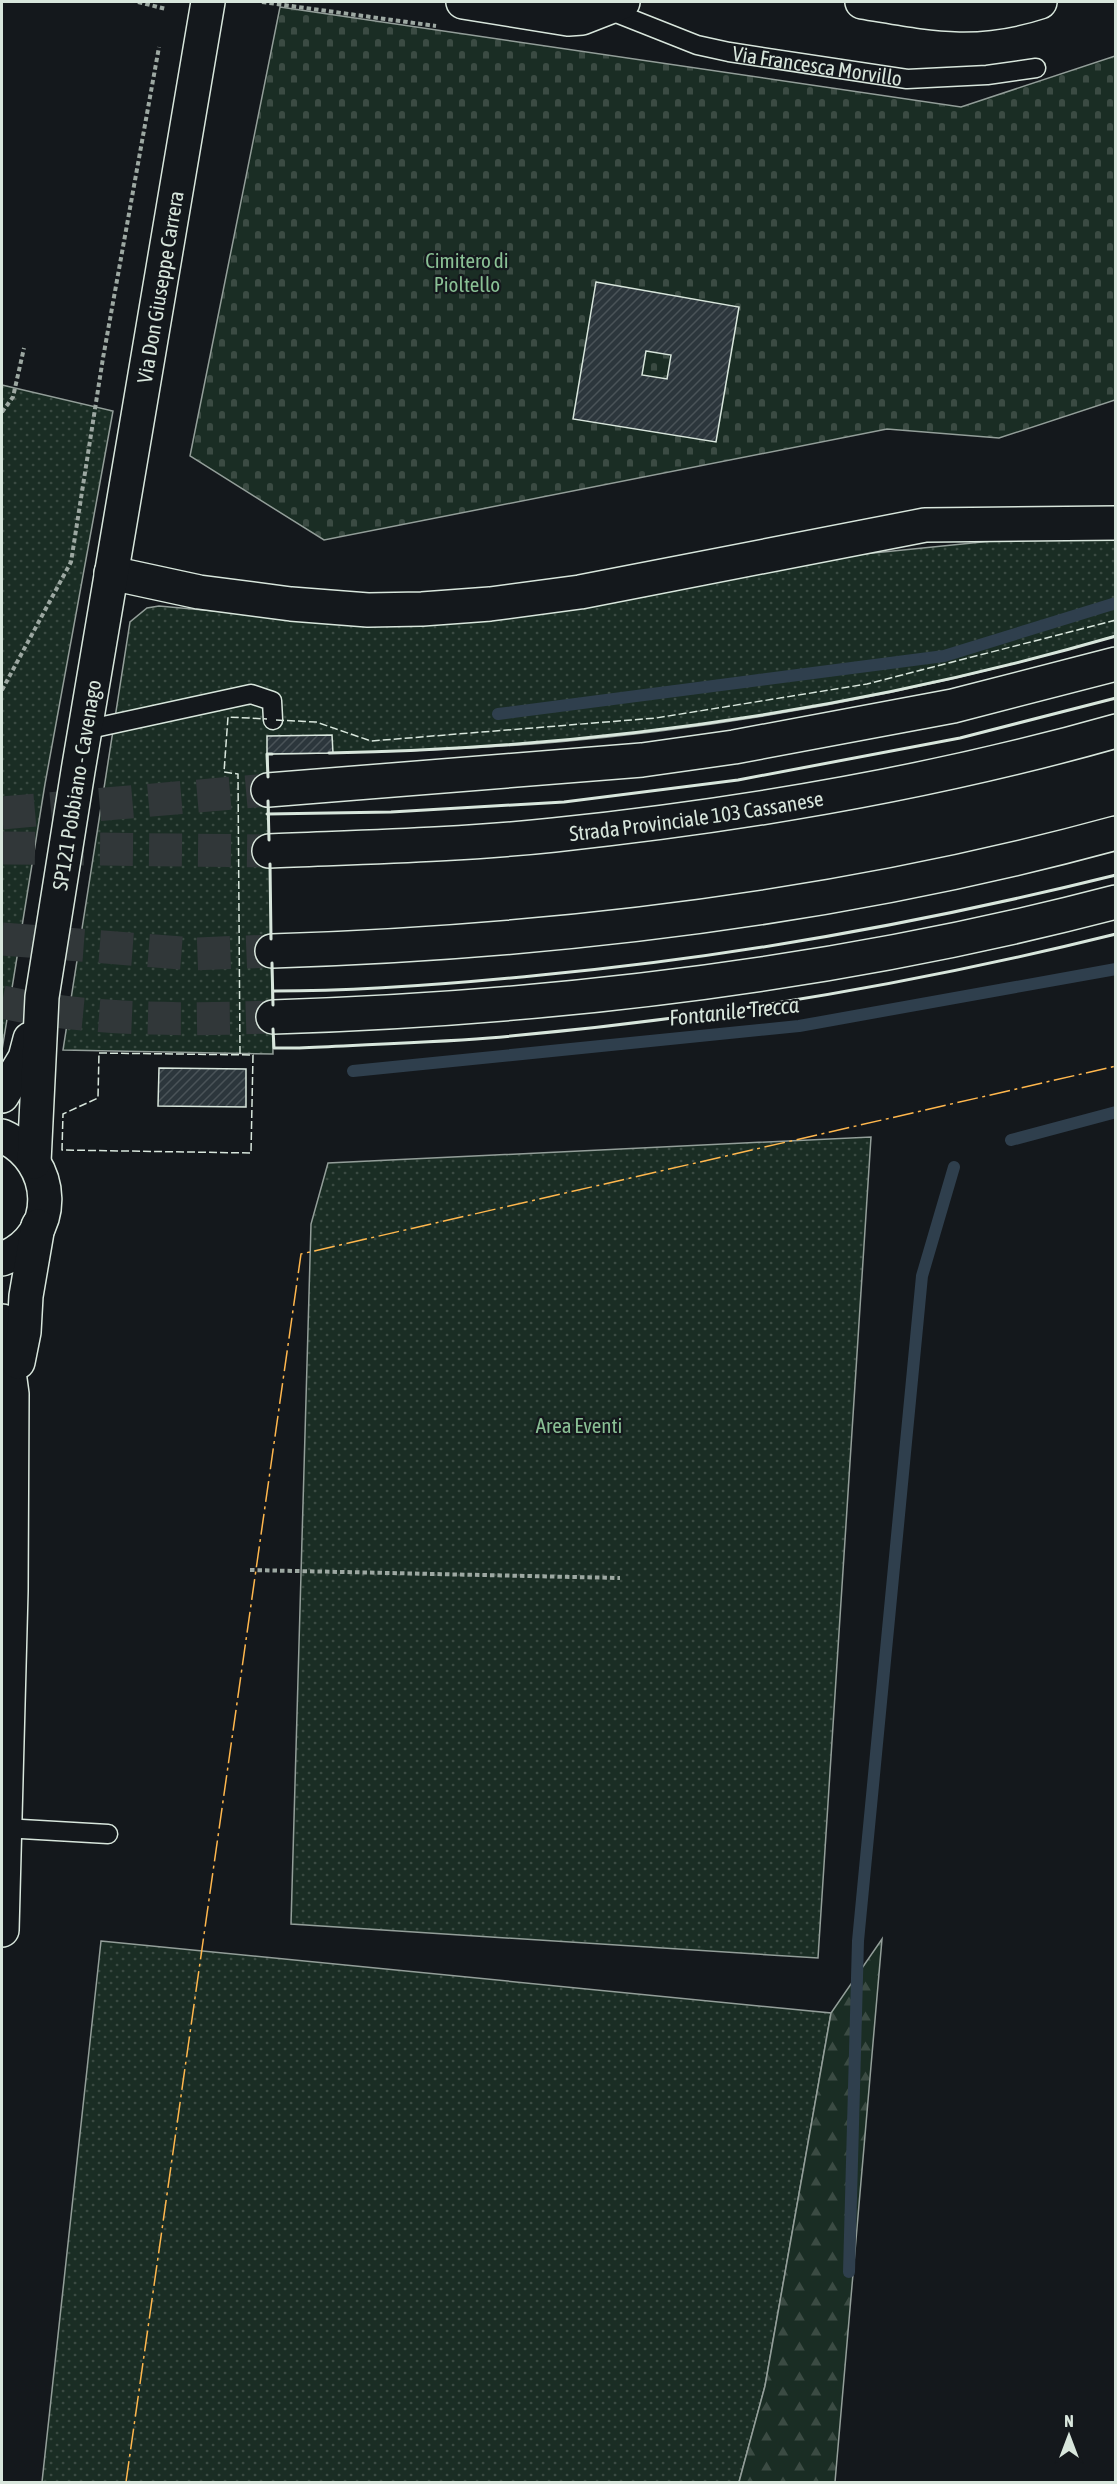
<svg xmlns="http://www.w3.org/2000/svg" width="1117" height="2484" font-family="'Asap Condensed',sans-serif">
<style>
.grass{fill:url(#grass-dots);stroke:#939e99;stroke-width:1.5}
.forest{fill:url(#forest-firs);stroke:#939e99;stroke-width:1.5}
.cemetery{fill:url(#cemetery-stones);stroke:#939e99;stroke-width:1.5}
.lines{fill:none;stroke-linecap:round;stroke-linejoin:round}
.stream{stroke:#2f3f4d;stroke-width:12}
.building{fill:url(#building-hatch);stroke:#d8e6dc;stroke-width:1.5;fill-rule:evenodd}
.trunk-tunnel{stroke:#313739;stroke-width:33;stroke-dasharray:33 16;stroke-linecap:butt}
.service-casing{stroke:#d8e6dc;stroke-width:21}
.minor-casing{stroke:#d8e6dc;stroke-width:36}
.tertiary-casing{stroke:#d8e6dc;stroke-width:36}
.trunk-casing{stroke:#d8e6dc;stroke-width:36}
.path{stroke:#9da8a2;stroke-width:4;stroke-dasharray:4.5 3;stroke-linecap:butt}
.service{stroke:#14181c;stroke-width:18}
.minor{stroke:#14181c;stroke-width:33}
.tertiary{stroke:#14181c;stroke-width:33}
.trunk{stroke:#14181c;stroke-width:33}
.fence{stroke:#d8e6dc;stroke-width:1.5;stroke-dasharray:8 3;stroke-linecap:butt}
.wall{stroke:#d8e6dc;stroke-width:3}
.power{stroke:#ffb74d;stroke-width:1.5;stroke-dasharray:21 4.5 3 4.5;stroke-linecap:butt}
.labels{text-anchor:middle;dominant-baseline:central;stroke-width:4.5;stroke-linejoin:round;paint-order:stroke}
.street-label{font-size:21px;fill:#d8e6dc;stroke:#14181c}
.park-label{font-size:21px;fill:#8ac095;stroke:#14181c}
.water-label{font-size:22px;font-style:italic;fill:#d8e6dc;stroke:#14181c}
</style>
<defs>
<pattern id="grass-dots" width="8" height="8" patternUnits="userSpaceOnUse" patternTransform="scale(1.5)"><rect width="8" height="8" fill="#1a2d24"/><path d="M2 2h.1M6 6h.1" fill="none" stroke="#3b4b43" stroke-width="1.8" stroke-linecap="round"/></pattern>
<pattern id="forest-firs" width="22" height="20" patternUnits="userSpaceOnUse" patternTransform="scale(1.5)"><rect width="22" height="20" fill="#1a2d24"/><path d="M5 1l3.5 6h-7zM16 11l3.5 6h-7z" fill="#3b4b43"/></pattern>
<pattern id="cemetery-stones" width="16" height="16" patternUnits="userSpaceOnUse" patternTransform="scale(1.5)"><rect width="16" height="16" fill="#1a2d24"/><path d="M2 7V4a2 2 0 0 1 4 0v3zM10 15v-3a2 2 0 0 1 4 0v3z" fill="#3b4b43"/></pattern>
<pattern id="building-hatch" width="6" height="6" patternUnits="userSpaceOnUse" patternTransform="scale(1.5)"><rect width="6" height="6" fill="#2c363c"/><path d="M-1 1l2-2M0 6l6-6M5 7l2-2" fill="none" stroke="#4a5358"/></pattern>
</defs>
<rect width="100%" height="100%" fill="#14181c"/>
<!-- grass -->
<g class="grass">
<polygon points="2,385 113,411 45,784 2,1050"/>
<path d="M1115,538V636C935,689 746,725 558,742C462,750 365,753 268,754L273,1054L63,1050L130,622L147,608L159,606L260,615L992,541Z"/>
<polygon points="871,1137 818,1958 291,1924 311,1224 328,1163"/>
<polygon points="101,1941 831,2013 765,2386 739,2482 42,2482"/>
</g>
<!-- forest -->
<polygon class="forest" points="882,1939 835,2482 739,2482 765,2386 831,2013"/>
<!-- cemetery -->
<polygon class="cemetery" points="280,7 961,107 1115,56 1115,400 999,438 887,429 324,540 190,456"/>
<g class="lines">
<!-- stream -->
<g class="stream">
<polyline points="498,714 944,656 1116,603"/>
<polyline points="353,1071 799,1026 1116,969"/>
<polyline points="1011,1140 1116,1112"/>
<polyline points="849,2272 858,1941 922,1276 954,1167"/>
</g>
</g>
<!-- building -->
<g class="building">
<path d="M596,282L739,307L716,442L573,419ZM646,351L671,355L667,379L642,375Z"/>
<polygon points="332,735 333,753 267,754 267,736"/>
<polygon points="159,1068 246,1069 246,1107 158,1106"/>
</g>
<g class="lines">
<!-- trunk-tunnel -->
<g class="trunk-tunnel">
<polyline points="2,813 268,790"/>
<polyline points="2,848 269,851"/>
<polyline points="2,939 194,954 272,951"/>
<path d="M2,1002C92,1021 182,1020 273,1017"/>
</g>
<!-- service casing -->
<g class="service-casing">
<g id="service">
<path id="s1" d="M606,9L697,45L729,52L907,79L987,75L1036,68"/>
<polyline points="85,730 251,694 272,701 273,720"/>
<polyline points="4,1828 108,1834"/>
</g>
</g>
<!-- minor casing -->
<g class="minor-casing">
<g id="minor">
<polyline points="463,2 568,19 582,18 623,2"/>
<path d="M862,2C930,13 973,24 1040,2"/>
</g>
</g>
<!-- tertiary casing -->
<g class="tertiary-casing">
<g id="tertiary">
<polyline points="111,573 199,592 291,604 368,610 422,609 490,604 580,592 925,525 1116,523"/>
<polyline points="2,1096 25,1058 30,1039"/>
<path d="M2,1136C57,1160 61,1237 2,1259"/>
<path id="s2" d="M34,1162L42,997L78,771L208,2"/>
<polyline points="2,1321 12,1394 11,1591 2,1930"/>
<polyline points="18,1362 24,1332 26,1296 38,1226"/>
</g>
</g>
<!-- trunk casing -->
<g class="trunk-casing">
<g id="trunk">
<polyline points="268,790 642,760 734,747 953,706 1116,664"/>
<path id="s3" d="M269,851C364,847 460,845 554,835C743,815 933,783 1116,731"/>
<path d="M272,951C555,942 842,908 1116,833"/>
<path d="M273,1017C557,1008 841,974 1116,902"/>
</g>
</g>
<!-- path -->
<g class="path">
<polyline points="138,2 166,9"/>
<polyline points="262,2 436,26"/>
<polyline points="2,412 13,397 24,348"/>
<polyline points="2,690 71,562 103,358 159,47"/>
<polyline points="250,1570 620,1578"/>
</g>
<!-- service -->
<use href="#service" class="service"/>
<!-- minor -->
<use href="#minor" class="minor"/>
<!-- tertiary -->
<use href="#tertiary" class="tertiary"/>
<!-- trunk -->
<use href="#trunk" class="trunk"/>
<!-- fence -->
<g class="fence">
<polyline points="276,720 316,722 371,741 656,718 867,684 1116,620"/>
<polygon points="99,1053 253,1055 251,1153 62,1150 63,1114 98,1098"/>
<polyline points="240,1054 238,774 224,772 228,717 267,719"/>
</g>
<!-- wall -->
<g class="wall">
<path d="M329,753C594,748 860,710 1116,636"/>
<polyline points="268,777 267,754 272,754"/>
<polyline points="268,801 269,840"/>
<polyline points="267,814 391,812 564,802 738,780 960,738 1116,698"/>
<polyline points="270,864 271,939"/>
<polyline points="272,963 273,1005"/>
<path d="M274,991C363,991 452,984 541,975C735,957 926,922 1116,875"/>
<path d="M273,1029L274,1048H295C360,1045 425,1043 489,1038C700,1020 910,985 1116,934"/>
</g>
<!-- power -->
<polyline class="power" points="126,2482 301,1254 1116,1066"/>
</g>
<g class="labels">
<!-- street labels -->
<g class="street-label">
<text stroke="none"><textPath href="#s1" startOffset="220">Via Francesca Morvillo</textPath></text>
<text stroke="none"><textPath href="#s2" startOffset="885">Via Don Giuseppe Carrera</textPath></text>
<text stroke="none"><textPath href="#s2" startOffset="380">SP121 Pobbiano - Cavenago</textPath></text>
<text stroke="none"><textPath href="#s3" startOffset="429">Strada Provinciale 103 Cassanese</textPath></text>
</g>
<!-- park labels -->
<g class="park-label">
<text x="467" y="260">Cimitero di<tspan x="467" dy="24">Pioltello</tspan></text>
<text x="579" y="1425">Area Eventi</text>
</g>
<!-- water labels -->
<g class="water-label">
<text transform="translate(734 1011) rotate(-6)">Fontanile Trecca</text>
</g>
</g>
<!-- border -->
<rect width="1117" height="2484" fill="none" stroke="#d8e6dc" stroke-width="6"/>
<!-- north arrow -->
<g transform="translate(1069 2436)" stroke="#14181c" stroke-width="4.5" paint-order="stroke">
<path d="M0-4.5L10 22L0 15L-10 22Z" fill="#d8e6dc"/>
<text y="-9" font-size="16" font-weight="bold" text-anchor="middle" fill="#d8e6dc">N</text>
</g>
</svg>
